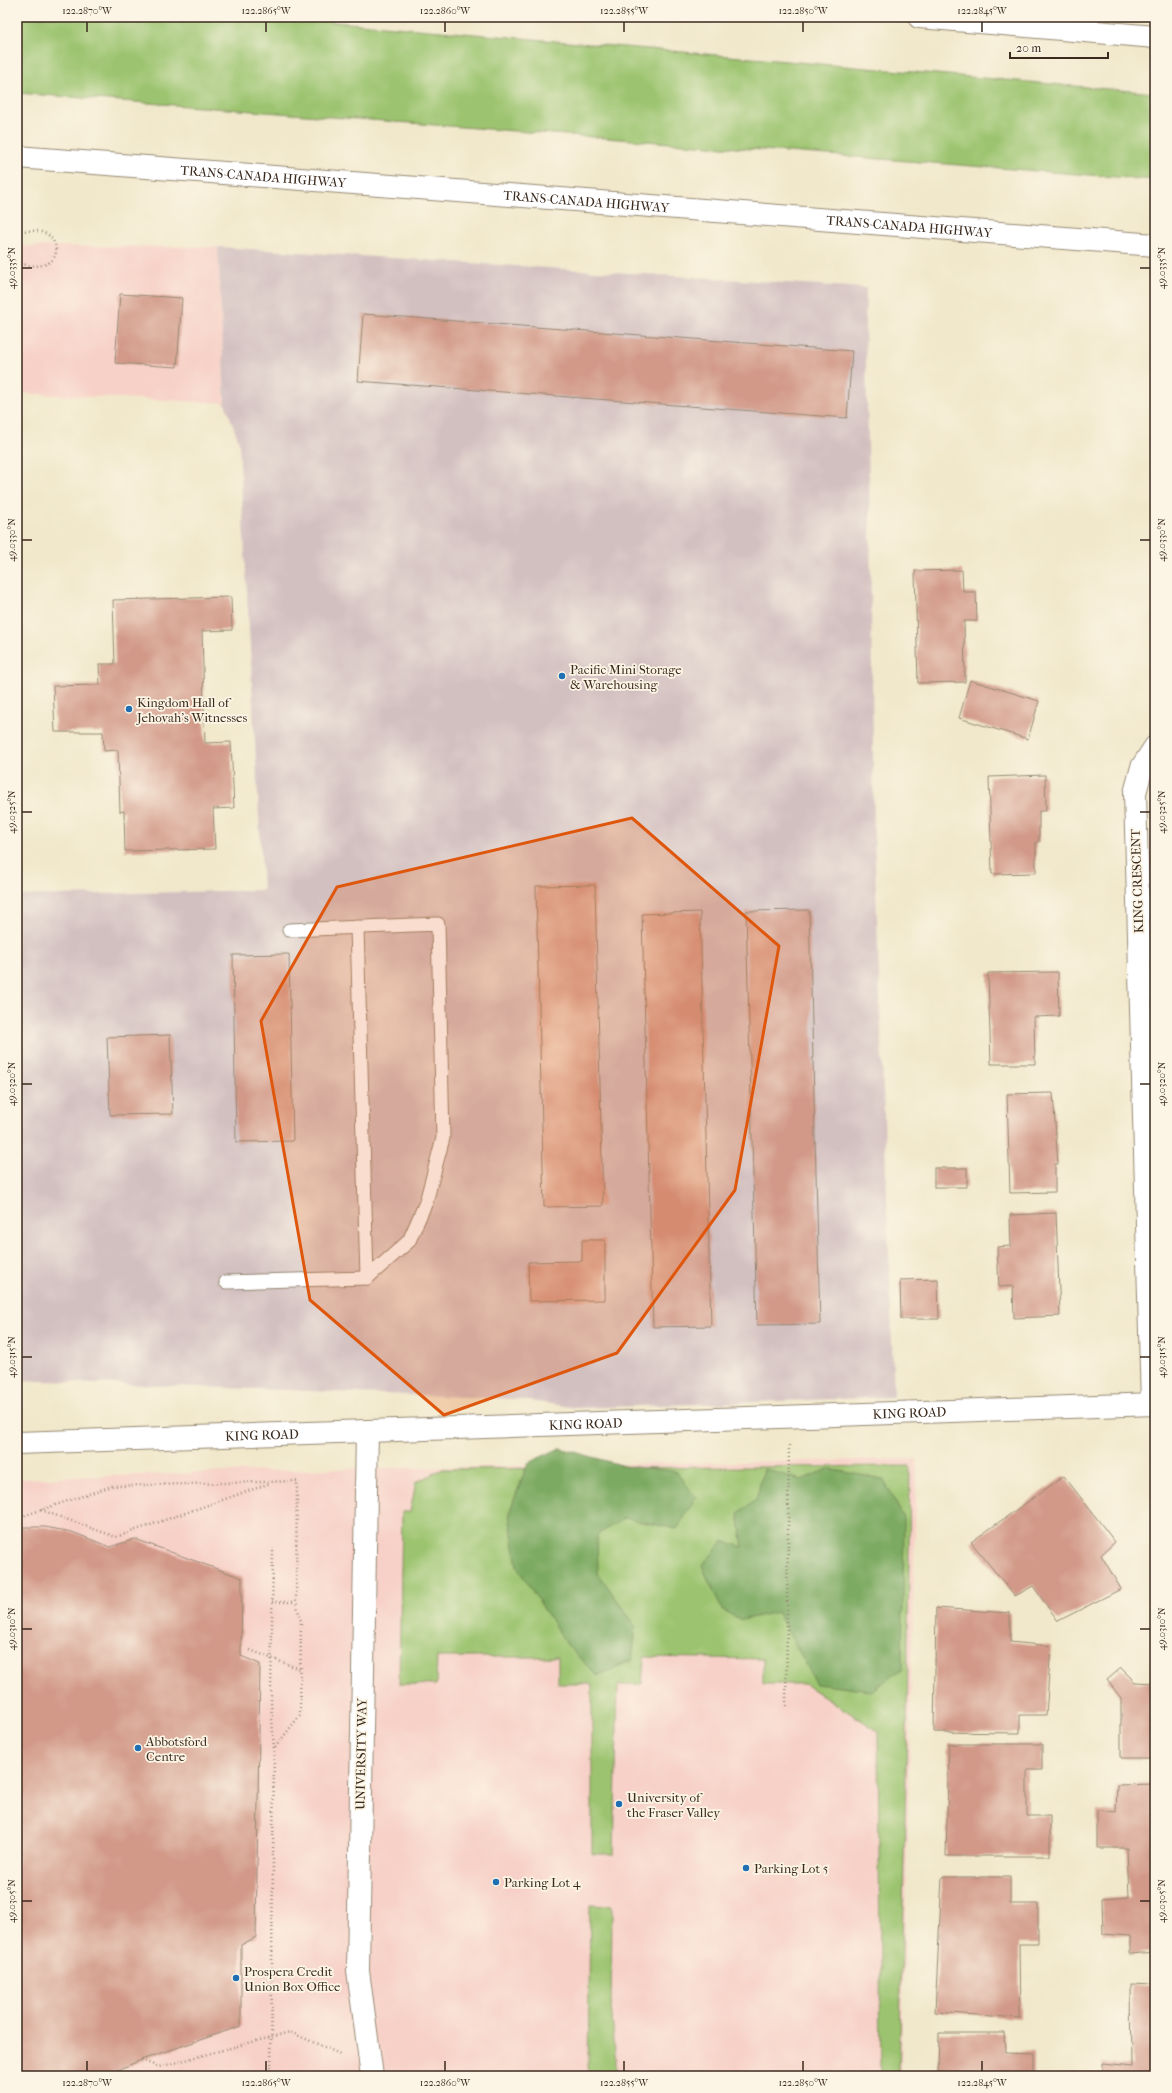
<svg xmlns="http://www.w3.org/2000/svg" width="1172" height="2093" font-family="'IM FELL French Canon',serif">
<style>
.built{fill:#f7d1c8}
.industrial{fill:#d2bfc0}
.green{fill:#9cc470;stroke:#6c7747}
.forest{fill:#7daa62;stroke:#5c6a40}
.building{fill:#d29988}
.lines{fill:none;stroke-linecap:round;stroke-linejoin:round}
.lane-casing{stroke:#968974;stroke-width:15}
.street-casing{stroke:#968974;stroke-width:24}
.secondary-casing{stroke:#968974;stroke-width:24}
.highway-casing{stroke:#968974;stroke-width:24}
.path{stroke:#968974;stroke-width:2.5;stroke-dasharray:1 3;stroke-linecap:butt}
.lane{stroke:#fff;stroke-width:13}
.street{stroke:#fff;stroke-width:22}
.secondary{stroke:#fff;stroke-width:22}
.highway{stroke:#fff;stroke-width:22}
.marked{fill:#df570d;fill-opacity:0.2;stroke:#df570d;stroke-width:3;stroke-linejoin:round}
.ticks{fill:none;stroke:#3b2a1e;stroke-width:1.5}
.poi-dot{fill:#1f6fb2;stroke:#fcf5e5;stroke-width:1.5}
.labels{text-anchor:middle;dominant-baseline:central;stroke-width:3.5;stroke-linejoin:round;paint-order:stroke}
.street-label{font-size:13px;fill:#3b2a1e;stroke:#fcf5e5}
.poi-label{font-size:13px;fill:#3b2a1e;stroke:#fcf5e5;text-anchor:start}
.neatline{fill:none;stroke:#3b2a1e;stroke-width:1.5}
.ticks-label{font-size:10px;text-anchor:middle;fill:#3b2a1e}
</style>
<rect width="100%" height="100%" fill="#fcf5e5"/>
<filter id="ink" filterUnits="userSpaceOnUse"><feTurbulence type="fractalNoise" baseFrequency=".025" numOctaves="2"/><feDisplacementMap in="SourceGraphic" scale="8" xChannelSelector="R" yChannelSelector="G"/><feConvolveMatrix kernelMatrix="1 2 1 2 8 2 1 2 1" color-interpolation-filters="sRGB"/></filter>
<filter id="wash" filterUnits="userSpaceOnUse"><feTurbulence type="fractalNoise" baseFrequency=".012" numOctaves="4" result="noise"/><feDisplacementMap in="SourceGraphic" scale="16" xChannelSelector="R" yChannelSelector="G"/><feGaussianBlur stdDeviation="0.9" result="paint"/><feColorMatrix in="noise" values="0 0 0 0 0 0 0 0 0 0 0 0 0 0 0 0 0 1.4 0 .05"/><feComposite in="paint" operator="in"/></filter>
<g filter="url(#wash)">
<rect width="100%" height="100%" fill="#f1e8cb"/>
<!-- built -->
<g class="built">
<polygon points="17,246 218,247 225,403 17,393"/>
<polygon points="917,1459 901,2076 17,2076 17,1479 292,1470"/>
</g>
<!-- industrial -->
<polygon class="industrial" points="218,247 866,288 865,327 870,517 874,835 894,1397 578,1408 516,1399 17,1380 17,896 263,890 239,442 225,403"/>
<!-- green -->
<g class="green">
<polygon points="17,17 279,17 1155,93 1155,180 17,93"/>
<polygon points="910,1466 907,1731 899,2076 881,2076 878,1731 805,1684 763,1684 763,1659 644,1657 642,1684 618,1685 614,1854 592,1854 592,1684 558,1684 558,1657 437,1657 436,1685 399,1684 402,1512 410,1512 416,1482 443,1469"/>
<polygon points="590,1905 612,1906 611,2005 617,2076 588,2076"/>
</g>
<!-- forest -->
<g class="forest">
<polygon points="560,1448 625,1466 675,1471 696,1497 677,1529 624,1518 597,1535 598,1573 636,1627 632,1660 597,1676 568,1646 517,1567 509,1513 528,1463"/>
<polygon points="764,1469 801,1480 828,1469 883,1479 904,1518 902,1669 871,1691 817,1684 777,1612 741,1620 722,1610 702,1566 723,1541 743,1547 738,1513 756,1500"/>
</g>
<g id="blocks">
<!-- building -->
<g class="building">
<polygon points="120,294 182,298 177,367 115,363"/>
<polygon points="363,314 852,351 847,418 358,381"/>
<polygon points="962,570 963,592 976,592 977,621 964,621 965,682 918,683 915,571"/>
<polygon points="231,597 232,630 202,631 205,743 231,742 234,808 213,809 215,849 125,851 124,811 120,812 118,750 104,751 103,732 55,732 53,686 100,685 99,664 115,664 113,600"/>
<polygon points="970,680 1039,701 1028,739 959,718"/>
<polygon points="1045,775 1046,811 1039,811 1039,842 1036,842 1036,873 992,874 989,777"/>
<polygon points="595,885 603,1206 544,1207 536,886"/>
<polygon points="809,910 820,1324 757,1325 746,911"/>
<polygon points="700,912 711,1326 653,1327 642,914"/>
<polygon points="289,954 293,1141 236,1142 233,955"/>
<polygon points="1058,972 1059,1016 1034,1017 1035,1064 991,1064 988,973"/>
<polygon points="170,1035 173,1114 110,1115 107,1037"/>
<polygon points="1053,1093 1058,1164 1055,1164 1055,1192 1010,1193 1007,1094"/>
<rect x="934" y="1168" width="33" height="19"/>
<polygon points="1056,1213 1060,1316 1014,1318 1013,1286 999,1287 997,1247 1011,1246 1010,1215"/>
<polygon points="582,1240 605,1240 605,1300 529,1301 528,1262 582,1261"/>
<polygon points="938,1279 939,1319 901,1319 900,1280"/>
<polygon points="1064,1476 1115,1542 1101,1555 1121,1589 1058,1621 1033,1586 1015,1596 971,1542"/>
<polygon points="17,1527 45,1527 72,1532 110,1547 135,1539 242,1578 241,1656 260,1664 256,1937 241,1945 241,2026 141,2060 104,2076 17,2076"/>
<polygon points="936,1608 1010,1613 1010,1642 1051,1646 1046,1715 1020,1715 1020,1733 934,1732"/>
<polygon points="1121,1668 1135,1682 1155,1683 1155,1758 1121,1758 1121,1698 1107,1680"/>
<polygon points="949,1744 1042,1744 1042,1770 1027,1770 1027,1816 1050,1816 1050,1856 946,1856"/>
<polygon points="1155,1784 1155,1952 1130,1954 1130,1936 1103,1934 1102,1899 1129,1897 1127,1848 1097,1848 1097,1810 1116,1812 1117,1785"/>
<polygon points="942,1877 1010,1877 1010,1904 1038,1904 1038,1944 1019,1944 1020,2018 935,2012"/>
<polygon points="1131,1984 1155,1985 1155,2076 1102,2076 1102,2063 1132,2066"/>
<polygon points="939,2033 1004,2033 1005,2052 1034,2053 1034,2076 938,2076"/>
</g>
</g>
</g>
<g filter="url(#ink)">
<use href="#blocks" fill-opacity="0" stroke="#968974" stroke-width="1"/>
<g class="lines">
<!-- lane casing -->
<g class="lane-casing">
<g id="lane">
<polyline points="357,927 367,1278"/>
<polyline points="226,1282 367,1278 409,1241 426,1202 443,1138 438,924 289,930"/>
</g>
</g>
<!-- street casing -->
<g class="street-casing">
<g id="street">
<polyline points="1152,1404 1135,793 1142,767 1155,747"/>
<polyline points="367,1431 358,1971 372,2076"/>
</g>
</g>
<!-- secondary casing -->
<g class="secondary-casing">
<g id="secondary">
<path id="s1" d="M17,1443L1155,1404"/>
</g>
</g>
<!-- highway casing -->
<g class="highway-casing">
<g id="highway">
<polyline points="919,17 1155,37"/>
<path id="s2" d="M17,157L1155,245"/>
</g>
</g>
<!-- path -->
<g class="path">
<path d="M17,231C25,231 35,230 42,232C56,236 62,256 48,263C39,268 27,265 17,263"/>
<polyline points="41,1510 116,1537 271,1483"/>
<polyline points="17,1518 112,1486 297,1481 296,1602 301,1621 300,1715 274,1749"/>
<polyline points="272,1602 296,1602"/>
<polyline points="250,1650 300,1669"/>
<polyline points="786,1706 789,1444"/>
<polyline points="141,2060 159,2067 290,2032 340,2054"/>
<polyline points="271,2076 274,1749 271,1702 273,1548"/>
</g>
<!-- lane -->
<use href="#lane" class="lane"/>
<!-- street -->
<use href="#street" class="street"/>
<!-- secondary -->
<use href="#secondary" class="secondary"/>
<!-- highway -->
<use href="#highway" class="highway"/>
</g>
</g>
<!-- marked area -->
<path class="marked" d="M632,818L779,946L735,1190L617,1353L444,1415L310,1300L261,1021L337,887Z"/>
<!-- ticks -->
<path class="ticks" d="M87,22V32M266,22V32M445,22V32M624,22V32M803,22V32M982,22V32M22,268H32M1140,268H1150M22,540H32M1140,540H1150M22,812H32M1140,812H1150M22,1084H32M1140,1084H1150M22,1357H32M1140,1357H1150M22,1629H32M1140,1629H1150M22,1901H32M1140,1901H1150M87,2061V2071M266,2061V2071M445,2061V2071M624,2061V2071M803,2061V2071M982,2061V2071"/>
<!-- markers -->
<g class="poi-dot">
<circle cx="562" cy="676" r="4"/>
<circle cx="129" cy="709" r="4"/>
<circle cx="138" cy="1748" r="4"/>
<circle cx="619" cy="1804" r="4"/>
<circle cx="746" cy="1868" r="4"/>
<circle cx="496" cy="1882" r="4"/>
<circle cx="236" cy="1978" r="4"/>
</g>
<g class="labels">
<!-- street labels -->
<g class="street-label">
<text stroke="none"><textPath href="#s2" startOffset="247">TRANS-CANADA HIGHWAY</textPath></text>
<text stroke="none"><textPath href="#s2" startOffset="571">TRANS-CANADA HIGHWAY</textPath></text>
<text stroke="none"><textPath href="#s2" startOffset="895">TRANS-CANADA HIGHWAY</textPath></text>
<text transform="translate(1137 881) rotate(-92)">KING CRESCENT</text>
<text stroke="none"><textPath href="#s1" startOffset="893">KING ROAD</textPath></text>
<text stroke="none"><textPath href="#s1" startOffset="569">KING ROAD</textPath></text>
<text stroke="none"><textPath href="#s1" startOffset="245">KING ROAD</textPath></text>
<text transform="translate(361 1754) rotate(-89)">UNIVERSITY WAY</text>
</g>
<!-- poi labels -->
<g class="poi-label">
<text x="570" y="669">Pacific Mini Storage<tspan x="570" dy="15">&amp; Warehousing</tspan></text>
<text x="137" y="702">Kingdom Hall of<tspan x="137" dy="15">Jehovah's Witnesses</tspan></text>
<text x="146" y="1741">Abbotsford<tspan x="146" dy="15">Centre</tspan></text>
<text x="627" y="1797">University of<tspan x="627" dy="15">the Fraser Valley</tspan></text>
<text x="754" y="1868">Parking Lot 5</text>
<text x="504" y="1882">Parking Lot 4</text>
<text x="244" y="1971">Prospera Credit<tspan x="244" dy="15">Union Box Office</tspan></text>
</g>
</g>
<!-- margin -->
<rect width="1172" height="2093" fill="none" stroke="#fcf5e5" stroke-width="44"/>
<!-- scale -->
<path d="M1010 52v6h98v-6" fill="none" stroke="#3b2a1e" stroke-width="2"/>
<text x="1016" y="52" font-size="12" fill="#3b2a1e" stroke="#fcf5e5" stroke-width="3" paint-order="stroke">20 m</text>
<rect x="22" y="22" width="1128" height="2049" class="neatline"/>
<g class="ticks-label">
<text x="87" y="14">122.2870°W</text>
<text x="266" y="14">122.2865°W</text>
<text x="445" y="14">122.2860°W</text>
<text x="624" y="14">122.2855°W</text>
<text x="803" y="14">122.2850°W</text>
<text x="982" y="14">122.2845°W</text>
<text transform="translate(11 268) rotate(-90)" y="4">49.0335°N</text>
<text transform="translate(1161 268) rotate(-90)" y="4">49.0335°N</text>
<text transform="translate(11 540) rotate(-90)" y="4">49.0330°N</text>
<text transform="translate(1161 540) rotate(-90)" y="4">49.0330°N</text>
<text transform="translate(11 812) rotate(-90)" y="4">49.0325°N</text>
<text transform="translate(1161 812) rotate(-90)" y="4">49.0325°N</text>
<text transform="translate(11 1084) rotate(-90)" y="4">49.0320°N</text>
<text transform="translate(1161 1084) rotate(-90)" y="4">49.0320°N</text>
<text transform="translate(11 1357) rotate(-90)" y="4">49.0315°N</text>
<text transform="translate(1161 1357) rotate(-90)" y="4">49.0315°N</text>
<text transform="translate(11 1629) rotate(-90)" y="4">49.0310°N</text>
<text transform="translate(1161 1629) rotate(-90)" y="4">49.0310°N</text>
<text transform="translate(11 1901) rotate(-90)" y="4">49.0305°N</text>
<text transform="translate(1161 1901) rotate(-90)" y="4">49.0305°N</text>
<text x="87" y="2086">122.2870°W</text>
<text x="266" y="2086">122.2865°W</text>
<text x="445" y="2086">122.2860°W</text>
<text x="624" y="2086">122.2855°W</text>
<text x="803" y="2086">122.2850°W</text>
<text x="982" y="2086">122.2845°W</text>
</g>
</svg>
